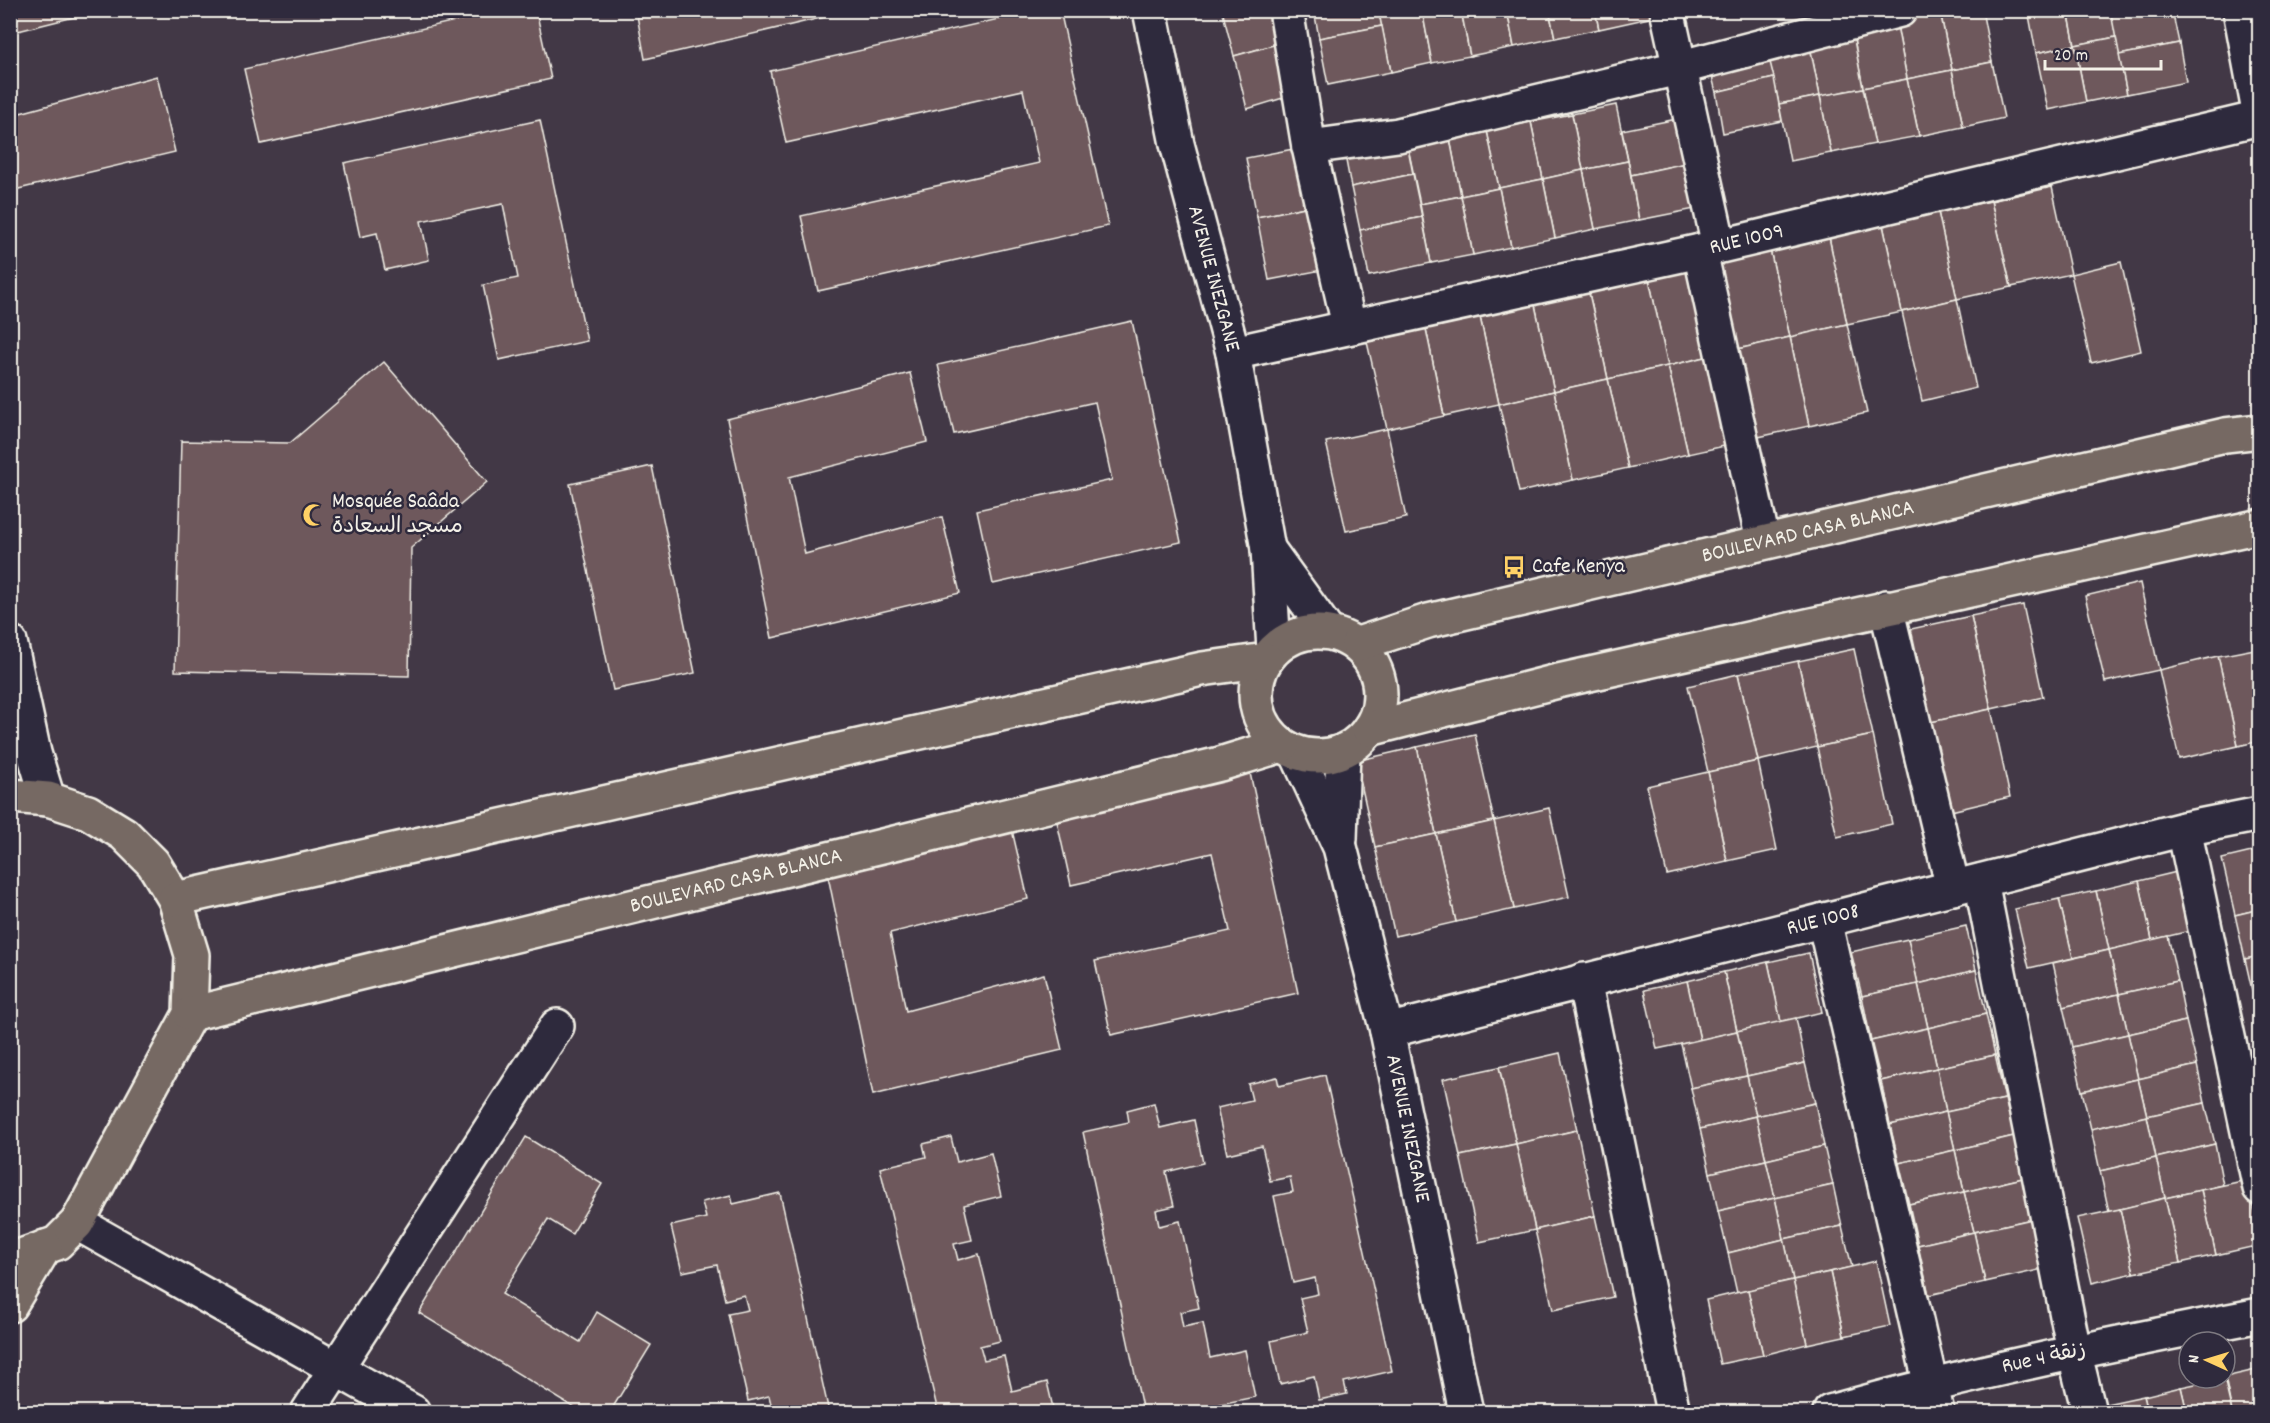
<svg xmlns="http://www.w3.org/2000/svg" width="2270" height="1423" font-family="Dekko,'Playpen Sans Arabic',sans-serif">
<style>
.building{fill:#6e595c;stroke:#f4f1e8;stroke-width:1.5}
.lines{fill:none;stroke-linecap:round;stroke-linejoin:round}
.minor-casing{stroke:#f4f1e8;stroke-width:38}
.major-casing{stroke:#f4f1e8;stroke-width:38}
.minor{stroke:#2f2a3d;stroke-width:33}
.major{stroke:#766964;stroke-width:33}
.labels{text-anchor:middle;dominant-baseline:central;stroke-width:5;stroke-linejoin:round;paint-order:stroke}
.street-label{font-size:22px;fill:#f4f1e8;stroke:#2f2a3d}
.poi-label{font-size:22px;fill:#f4f1e8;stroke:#2f2a3d;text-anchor:start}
</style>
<rect width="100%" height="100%" fill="#423846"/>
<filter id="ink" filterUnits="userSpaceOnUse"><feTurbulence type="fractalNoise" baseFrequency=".0167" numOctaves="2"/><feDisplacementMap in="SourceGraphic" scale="12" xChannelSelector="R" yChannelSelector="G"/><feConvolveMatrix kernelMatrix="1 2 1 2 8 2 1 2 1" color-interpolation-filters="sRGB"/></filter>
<g filter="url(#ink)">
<!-- building -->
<g class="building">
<polygon points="10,10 102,10 10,33"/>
<polygon points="481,10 536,10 551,79 261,144 244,69 482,15"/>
<polygon points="636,10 834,10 834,15 645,59"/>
<polygon points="1038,10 1060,10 1108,226 818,291 801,216 1039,163 1023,90 786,143 770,71"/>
<polygon points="1222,10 1278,10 1284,42 1234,56"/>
<polygon points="1314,10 1378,10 1382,26 1319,38"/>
<polygon points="1390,10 1422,10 1432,63 1391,72 1379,13"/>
<polygon points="1422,10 1461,10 1470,56 1432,63"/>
<polygon points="1461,10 1507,10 1514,47 1470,56"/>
<polygon points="1507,10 1549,10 1555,38 1514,47"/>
<polygon points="1549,10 1595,10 1599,29 1555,38"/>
<polygon points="1595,10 1653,10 1654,17 1599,29"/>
<polygon points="1982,10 1992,62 1952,70 1940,11"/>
<polygon points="2028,10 2068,10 2075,45 2036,53"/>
<polygon points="2068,10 2111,10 2116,37 2075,45"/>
<polygon points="2121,10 2172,10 2179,43 2119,55 2111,13"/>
<polygon points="1940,11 1952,70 1907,79 1896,20"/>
<polygon points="1896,20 1907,79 1863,88 1852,29"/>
<polygon points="1382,26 1391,72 1328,85 1319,38"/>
<polygon points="1852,29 1863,88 1820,96 1808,37"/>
<polygon points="1808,37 1820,96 1779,104 1767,50"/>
<polygon points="2116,37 2127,94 2086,102 2075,45"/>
<polygon points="1284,42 1296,94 1247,109 1234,56"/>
<polygon points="2179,43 2186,82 2127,94 2119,55"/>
<polygon points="2075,45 2086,102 2048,110 2036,53"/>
<polygon points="1767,50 1774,78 1716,92 1709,65"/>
<polygon points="1992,62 2004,118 1963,127 1952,70"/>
<polygon points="10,69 20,113 157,76 175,152 10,191"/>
<polygon points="1952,70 1963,127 1919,136 1907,79"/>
<polygon points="1774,78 1782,121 1723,133 1716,92"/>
<polygon points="1907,79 1919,136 1875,144 1863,88"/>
<polygon points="1863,88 1875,144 1831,153 1820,96"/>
<polygon points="1820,96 1831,153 1790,161 1779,104"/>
<polygon points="1616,105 1628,161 1583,170 1572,114"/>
<polygon points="1572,114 1583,170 1543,179 1531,122"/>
<polygon points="1677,119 1686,163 1631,175 1622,130"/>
<polygon points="540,120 587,341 499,360 483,285 518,278 503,204 421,221 429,260 385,270 377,233 360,237 344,163"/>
<polygon points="1531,122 1543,179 1499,188 1487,131"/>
<polygon points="1487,131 1499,188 1461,196 1450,139"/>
<polygon points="1450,139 1461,196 1420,204 1408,148"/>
<polygon points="1299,148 1310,206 1257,217 1246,158"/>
<polygon points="1408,148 1413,174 1351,187 1344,150"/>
<polygon points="1628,161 1639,220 1595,229 1583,170"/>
<polygon points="1686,163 1695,209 1639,220 1631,175"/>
<polygon points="1583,170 1595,229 1555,238 1543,179"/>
<polygon points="1413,174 1422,217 1360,230 1351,187"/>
<polygon points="1543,179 1555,238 1511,247 1499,188"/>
<polygon points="2052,187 2071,274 2011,287 1991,201"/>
<polygon points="1499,188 1511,247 1473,255 1461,196"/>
<polygon points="1461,196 1473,255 1431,263 1420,204"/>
<polygon points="1991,201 2011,287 1957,299 1938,212"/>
<polygon points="1310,206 1322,270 1269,280 1257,217"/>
<polygon points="1938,212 1957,299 1902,312 1883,225"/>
<polygon points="1422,217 1431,263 1369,276 1360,230"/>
<polygon points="1883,225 1902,312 1847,324 1829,237"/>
<polygon points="1829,237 1847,324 1790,337 1770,250"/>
<polygon points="1770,250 1790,337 1729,351 1710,264"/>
<polygon points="2121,262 2141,351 2091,363 2071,274"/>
<polygon points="1699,268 1718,354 1668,366 1649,279"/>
<polygon points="1649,279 1668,366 1608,379 1589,293"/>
<polygon points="1589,293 1608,379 1554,391 1535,305"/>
<polygon points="1957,299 1976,388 1922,401 1902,312"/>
<polygon points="1535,305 1554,391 1499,404 1480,317"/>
<polygon points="1480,317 1499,404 1444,416 1426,329"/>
<polygon points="1132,321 1181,542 993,584 977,510 1112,480 1095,402 954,434 938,365"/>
<polygon points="1847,324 1867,413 1809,426 1790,337"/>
<polygon points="1426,329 1444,416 1387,429 1367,342"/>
<polygon points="1790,337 1809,426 1749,439 1729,351"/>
<polygon points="1718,354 1738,443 1688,454 1668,366"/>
<polygon points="384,362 487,482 411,548 409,676 175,671 181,441 290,443"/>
<polygon points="1668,366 1688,454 1628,468 1608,379"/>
<polygon points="910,373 927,442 789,477 805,554 942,517 960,593 772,638 727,419"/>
<polygon points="1608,379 1628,468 1573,480 1554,391"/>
<polygon points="1554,391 1573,480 1519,492 1499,404"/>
<polygon points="1387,429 1406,518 1346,531 1326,442"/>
<polygon points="652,466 695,673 613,690 570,484"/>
<polygon points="2140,583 2159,670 2105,682 2085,596"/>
<polygon points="2023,605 2043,697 1991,709 1971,616"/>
<polygon points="1971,616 1991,709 1931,722 1911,629"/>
<polygon points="2260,648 2260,741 2238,746 2218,656"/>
<polygon points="1854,649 1873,735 1817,747 1798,661"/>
<polygon points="2218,656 2238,746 2179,759 2159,670"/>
<polygon points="1798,661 1817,747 1758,761 1738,674"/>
<polygon points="1738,674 1758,761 1708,772 1688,686"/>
<polygon points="1991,709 2010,797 1951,811 1931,722"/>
<polygon points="1475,734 1494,821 1436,834 1417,747"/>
<polygon points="1873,735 1892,824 1837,837 1817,747"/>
<polygon points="1417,747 1436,834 1375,847 1356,761"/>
<polygon points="1758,761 1777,850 1727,861 1708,772"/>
<polygon points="1708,772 1727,861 1667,875 1647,786"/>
<polygon points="1250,773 1298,993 1111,1035 1095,961 1230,931 1212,853 1071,885 1056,817"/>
<polygon points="1549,808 1569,897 1514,909 1494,821"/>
<polygon points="1494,821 1514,909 1456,922 1436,834"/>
<polygon points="1012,830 1028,899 890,933 906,1011 1044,974 1062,1050 873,1095 828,876"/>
<polygon points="1436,834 1456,922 1395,936 1375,847"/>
<polygon points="2260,850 2260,909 2235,915 2222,859"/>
<polygon points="2181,871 2194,930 2152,940 2139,881"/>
<polygon points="2139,881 2152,940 2109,950 2096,891"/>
<polygon points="2096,891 2109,950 2073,958 2059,899"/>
<polygon points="2059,899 2073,958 2029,968 2015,909"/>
<polygon points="2260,909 2260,956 2245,959 2235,915"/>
<polygon points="1966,926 1976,970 1918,984 1908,939"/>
<polygon points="2168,936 2178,981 2119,994 2109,950"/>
<polygon points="1908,939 1918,984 1862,996 1851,952"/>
<polygon points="2109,950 2119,994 2063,1007 2053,963"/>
<polygon points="1809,953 1822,1012 1781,1022 1768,962"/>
<polygon points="2260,956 2260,998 2254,999 2245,959"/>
<polygon points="1768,962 1781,1022 1737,1031 1724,972"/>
<polygon points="1976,970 1986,1014 1928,1028 1918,984"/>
<polygon points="1724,972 1737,1031 1700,1040 1687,981"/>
<polygon points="1687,981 1700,1040 1657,1049 1644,990"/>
<polygon points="2178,981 2186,1021 2128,1034 2119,994"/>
<polygon points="1918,984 1928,1028 1871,1041 1862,996"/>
<polygon points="2119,994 2128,1034 2072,1047 2063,1007"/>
<polygon points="2260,998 2260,1023 2254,999"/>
<polygon points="1986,1014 1995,1055 1937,1068 1928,1028"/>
<polygon points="1796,1018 1805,1063 1747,1076 1737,1031"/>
<polygon points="2186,1021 2197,1065 2138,1079 2128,1034"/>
<polygon points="1928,1028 1937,1068 1881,1081 1871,1041"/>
<polygon points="1737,1031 1747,1076 1691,1088 1681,1044"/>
<polygon points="2128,1034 2138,1079 2082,1091 2072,1047"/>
<polygon points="1560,1053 1577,1130 1516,1144 1499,1067"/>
<polygon points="1995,1055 2005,1099 1946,1112 1937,1068"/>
<polygon points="1805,1063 1815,1103 1756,1116 1747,1076"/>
<polygon points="2197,1065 2205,1103 2147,1116 2138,1079"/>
<polygon points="1499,1067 1516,1144 1460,1156 1443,1079"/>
<polygon points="1937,1068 1946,1112 1890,1125 1881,1081"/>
<polygon points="1325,1075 1392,1371 1344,1382 1347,1394 1319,1400 1314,1376 1280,1384 1271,1341 1308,1332 1300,1298 1318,1294 1315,1278 1293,1283 1274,1196 1293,1192 1290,1177 1270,1181 1262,1146 1227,1154 1217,1108 1252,1100 1248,1084 1277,1077 1279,1086"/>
<polygon points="1747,1076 1756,1116 1700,1129 1691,1088"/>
<polygon points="2138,1079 2147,1116 2091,1129 2082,1091"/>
<polygon points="2005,1099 2014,1136 1955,1150 1946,1112"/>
<polygon points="1154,1103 1160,1128 1194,1120 1203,1163 1166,1172 1174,1206 1156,1210 1159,1226 1180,1221 1199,1308 1180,1312 1183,1327 1203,1323 1210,1358 1245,1350 1255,1397 1220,1404 1222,1412 1143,1412 1083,1132 1129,1122 1127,1110"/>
<polygon points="1815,1103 1824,1146 1766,1160 1756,1116"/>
<polygon points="2205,1103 2215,1144 2156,1158 2147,1116"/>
<polygon points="1946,1112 1955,1150 1899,1163 1890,1125"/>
<polygon points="1756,1116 1766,1160 1710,1173 1700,1129"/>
<polygon points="2147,1116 2156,1158 2100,1171 2091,1129"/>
<polygon points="1577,1130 1595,1216 1535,1230 1516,1144"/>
<polygon points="2014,1136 2023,1178 1964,1192 1955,1150"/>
<polygon points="526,1137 602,1184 572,1234 548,1219 502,1294 580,1342 597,1312 651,1345 610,1412 581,1412 419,1313"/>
<polygon points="951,1137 957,1162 991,1153 1001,1196 964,1205 972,1240 954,1244 958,1260 979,1254 1000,1341 980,1346 984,1360 1004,1356 1012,1391 1047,1382 1054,1412 938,1412 880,1168 926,1157 923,1144"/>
<polygon points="1516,1144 1535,1230 1479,1242 1460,1156"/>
<polygon points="2215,1144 2223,1185 2165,1198 2156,1158"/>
<polygon points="1824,1146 1833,1185 1775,1198 1766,1160"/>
<polygon points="1955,1150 1964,1192 1909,1204 1899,1163"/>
<polygon points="2156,1158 2165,1198 2109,1212 2100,1171"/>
<polygon points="1766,1160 1775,1198 1718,1211 1710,1173"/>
<polygon points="2023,1178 2032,1219 1974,1232 1964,1192"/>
<polygon points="2247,1180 2260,1232 2260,1245 2216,1255 2201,1190"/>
<polygon points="1833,1185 1842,1226 1784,1239 1775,1198"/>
<polygon points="2201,1190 2216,1255 2180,1263 2165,1198"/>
<polygon points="1964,1192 1974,1232 1918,1245 1909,1204"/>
<polygon points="780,1193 829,1412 768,1412 773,1412 769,1396 748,1401 728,1314 748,1310 744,1295 725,1300 717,1265 682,1272 671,1226 706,1218 702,1202 731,1195 733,1204"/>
<polygon points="1775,1198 1784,1239 1728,1253 1718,1211"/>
<polygon points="2165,1198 2180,1263 2134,1273 2120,1209"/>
<polygon points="2120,1209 2134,1273 2092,1283 2077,1218"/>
<polygon points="1595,1216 1613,1297 1553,1310 1535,1230"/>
<polygon points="2032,1219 2043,1269 1985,1282 1974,1232"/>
<polygon points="1842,1226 1852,1267 1793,1280 1784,1239"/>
<polygon points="1974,1232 1985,1282 1929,1295 1918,1245"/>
<polygon points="1784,1239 1793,1280 1737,1293 1728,1253"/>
<polygon points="1876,1261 1890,1326 1844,1336 1830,1272"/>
<polygon points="1830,1272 1844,1336 1807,1344 1793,1280"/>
<polygon points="1793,1280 1807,1344 1763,1355 1748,1290"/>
<polygon points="1748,1290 1763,1355 1720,1364 1706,1300"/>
<polygon points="2260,1369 2260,1412 2232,1412 2225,1377"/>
<polygon points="2224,1378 2232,1412 2187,1412 2181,1387"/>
<polygon points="2181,1387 2187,1412 2148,1412 2144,1396"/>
<polygon points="2144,1396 2148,1412 2102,1412 2101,1405"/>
</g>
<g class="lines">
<!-- minor casing -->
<g class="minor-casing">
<g id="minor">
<path id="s1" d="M1150,10L1177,144L1233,353L1268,549L1274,650"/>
<polyline points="1286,10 1309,147 1349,326"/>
<polyline points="1667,10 1719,246"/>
<polyline points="2240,10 2260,117"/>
<polyline points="1309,147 1398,135 1678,68 1900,10"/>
<polyline points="1700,251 1763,541"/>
<path id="s2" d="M1233,353L1700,251L2260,118"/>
<polyline points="1268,549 1328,632"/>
<polyline points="1886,607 1953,888"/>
<polyline points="10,642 34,753 48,799"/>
<path id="s3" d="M1297,754L1340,847L1387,1031L1466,1412"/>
<polyline points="2184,829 2260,1188"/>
<polyline points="1340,839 1343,751"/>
<polyline points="1981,881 2074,1351 2089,1412"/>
<polyline points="1824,920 1937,1412"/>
<polyline points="1584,980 1673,1412"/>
<path id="s4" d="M1387,1031L2184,829L2260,814"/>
<polyline points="77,1223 413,1412"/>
<polyline points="308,1412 557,1026"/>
<path d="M1830,1412C1972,1372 2115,1343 2260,1315"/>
</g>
</g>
<!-- major casing -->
<g class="major-casing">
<g id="major">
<circle cx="1318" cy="694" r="62"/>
<path id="s5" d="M1358,644L1428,621L2225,435L2260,431"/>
<polyline points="1369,729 1558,681 2260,526"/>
<polyline points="10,796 48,799 88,812 124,834 153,863 175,899 192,955 190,1014 77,1223 57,1243 10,1260"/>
<polyline points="175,899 1202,669 1266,660"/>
<path id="s6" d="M190,1014L1220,764L1282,745"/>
<polyline points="10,1305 45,1247"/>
</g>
</g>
<!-- minor -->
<use href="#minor" class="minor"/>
<!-- major -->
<use href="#major" class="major"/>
</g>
</g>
<!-- icons -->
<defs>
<g id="mosque-bare" transform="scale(1.8)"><path d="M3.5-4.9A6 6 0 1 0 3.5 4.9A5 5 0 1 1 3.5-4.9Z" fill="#ffd166" stroke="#2f2a3d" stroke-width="2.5" paint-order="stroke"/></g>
<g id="bus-bare" transform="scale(1.8)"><path d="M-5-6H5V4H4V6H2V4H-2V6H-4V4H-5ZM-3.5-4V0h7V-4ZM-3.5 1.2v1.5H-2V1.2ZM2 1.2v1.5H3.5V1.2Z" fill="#ffd166" stroke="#2f2a3d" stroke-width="2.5" paint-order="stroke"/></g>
</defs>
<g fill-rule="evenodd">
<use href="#mosque-bare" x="314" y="515"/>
<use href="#bus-bare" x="1514" y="567"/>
</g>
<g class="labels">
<!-- street labels -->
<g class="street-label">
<text stroke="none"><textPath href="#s2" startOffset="526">RUE 1009</textPath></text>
<text stroke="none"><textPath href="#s1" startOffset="276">AVENUE INEZGANE</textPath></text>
<text stroke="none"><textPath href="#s5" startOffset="464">BOULEVARD CASA BLANCA</textPath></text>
<text stroke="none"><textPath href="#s6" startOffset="562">BOULEVARD CASA BLANCA</textPath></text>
<text stroke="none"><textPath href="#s4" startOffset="450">RUE 1008</textPath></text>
<text stroke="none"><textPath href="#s3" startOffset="392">AVENUE INEZGANE</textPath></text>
<text transform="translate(2044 1359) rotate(-12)">Rue 4 زنقة</text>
</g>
<!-- poi labels -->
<g class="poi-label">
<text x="332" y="502">Mosquée Saâda<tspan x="332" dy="25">مسجد السعادة</tspan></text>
<text x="1532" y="567">Cafe Kenya</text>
</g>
</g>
<!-- margin -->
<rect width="2270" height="1423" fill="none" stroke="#2f2a3d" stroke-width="36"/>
<rect x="18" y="18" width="2234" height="1387" fill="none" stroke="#f4f1e8" stroke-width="2" filter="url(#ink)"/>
<!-- north arrow -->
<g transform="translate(2207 1360) rotate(274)"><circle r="28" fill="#2f2a3d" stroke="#7e7a81" stroke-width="1.5"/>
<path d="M0-4.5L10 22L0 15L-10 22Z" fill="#ffd166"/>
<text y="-9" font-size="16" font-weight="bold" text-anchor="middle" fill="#f4f1e8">N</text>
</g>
<!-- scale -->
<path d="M2045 60v9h116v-9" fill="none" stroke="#f4f1e8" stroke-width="3"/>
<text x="2054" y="60" font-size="18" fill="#f4f1e8" stroke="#2f2a3d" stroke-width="4.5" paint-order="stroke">20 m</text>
</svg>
